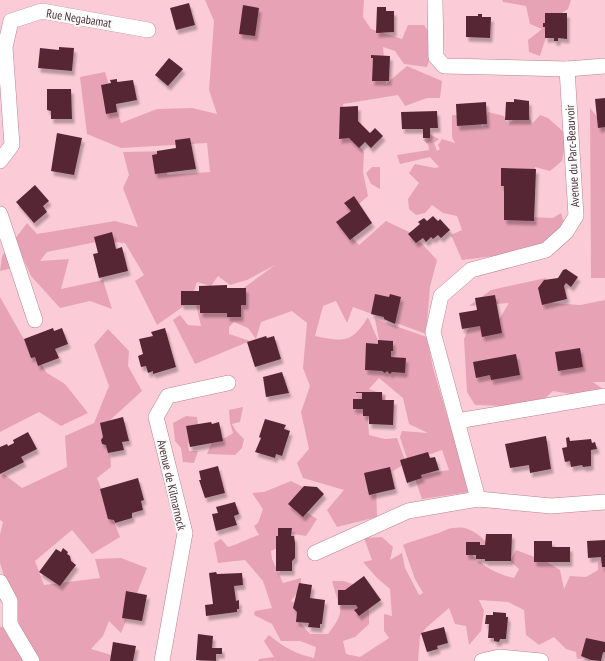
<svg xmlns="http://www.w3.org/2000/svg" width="605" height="661" font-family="'PT Sans Narrow',sans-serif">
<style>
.green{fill:#e7a3b5}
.building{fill:#562836;filter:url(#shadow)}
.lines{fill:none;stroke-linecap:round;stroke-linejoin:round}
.minor-casing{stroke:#b98391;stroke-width:16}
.minor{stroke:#fff;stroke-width:15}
.labels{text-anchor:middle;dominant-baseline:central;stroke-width:4;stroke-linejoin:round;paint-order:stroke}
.street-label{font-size:12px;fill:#483137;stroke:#fbfbfb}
</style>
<defs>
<filter id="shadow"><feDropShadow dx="2.5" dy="4.5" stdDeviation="1" flood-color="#0004"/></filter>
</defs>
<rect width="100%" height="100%" fill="#fbccd7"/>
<!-- green -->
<g class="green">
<path d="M205,0H364L363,17L371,29L402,39L408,25H424L435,43L427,67L404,64L395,51L383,47L386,84L407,66L442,81L440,98H427L405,106L398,95L343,104L346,129L364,152L363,172L368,196L338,222L359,245L386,221L413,234L437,260L430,287L426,334L353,307L347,323L336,301L323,306L315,336C344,342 352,343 368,317L380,345L375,319L427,337L433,368L470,492L422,499L414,476L449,470L442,450L408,462L400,437L402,431L428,433L409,424L403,398L379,378L369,389L386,395L383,410L368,418L369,435L385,439L397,438L406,463L376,482L377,517L337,527L327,510L344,490L303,478L297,463L309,449L301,412L310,386L303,368L307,323L292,311L261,322L256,339L248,328L234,322L229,327V334L250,341L195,364L173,320L180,315L188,325L201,326L195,300L234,295L275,265L247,280L230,285L218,276L211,286L197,282L191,301L157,325L135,281L144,275L125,243L101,241L47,252L40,261L69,259L61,289L103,280L112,309L90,301L60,308L31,276L23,258L13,268L0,271L2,256L27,223L37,234L115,221L138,227L123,188L129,175L123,152L169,151L167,175L210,172L207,143L121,148L87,134L80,77L105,72L121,123L157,109L192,108L217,114L209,90L214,21Z"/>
<path d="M502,0H571L568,9C550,19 546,38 540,56L529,52L528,40L542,29L530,24L526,6L503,2Z"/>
<polygon points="590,108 605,127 605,278 591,278"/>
<polygon points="488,112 504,116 508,125 517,116 529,114 532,124 540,115 548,118 567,135 562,161 550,171 535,167 535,179 527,217 553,218 561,213 566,229 539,247 519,253 462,260 451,235 462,230 457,216 443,213 432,205 425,213 416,215 409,209 408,199 419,183 409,173 415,164 435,168 439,167 430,157 400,164 397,155 429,150 428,144 423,140 429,134 439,139 434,143 437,151 440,149 438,145 442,139 455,143 452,137 452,115 474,116 483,127"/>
<polygon points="372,167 380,167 380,189 371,184 366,173"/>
<polygon points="546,278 552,303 580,305 605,300 605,382 593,382 605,391 571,394 553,391 543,400 514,406 475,405 467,392 464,339 471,322 495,326 509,303 469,306 491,290"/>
<polygon points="0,297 22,336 47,373 65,384 88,413 61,426 39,412 0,432"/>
<polygon points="108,329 129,351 128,366 142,391 108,422 111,467 97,478 120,537 92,554 72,530 35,561 44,585 100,578 95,559 121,558 147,568 121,633 109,621 103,636 91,649 118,657 117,661 36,661 22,633 0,563 0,535 3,522 0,520 0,471 22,488 67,467 65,436 94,423 109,386 94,345"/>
<polygon points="243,407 240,422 232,424 236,431 244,439 242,448 235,455 207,454 212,442 225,438 233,433 230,423 229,410"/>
<polygon points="186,416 197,417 200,438 188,444 189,451 198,451 194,463 183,462 181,448 175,441 173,423"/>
<path d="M291,481L303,487L298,498L306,512L317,519L306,536L288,533L284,545L271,551L272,559L283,583L301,578V588L291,601L303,607L298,620L310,634H328C348,608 339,610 332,581H343L356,585L369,603V624L355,637L343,641L346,654L360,657L389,638L384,631V614L392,616L390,589L377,578L363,562L372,560L364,538L382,537L393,547L390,560L402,553L405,568L419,595L423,593L415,579L403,545C414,540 424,538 435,534C441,533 447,528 453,528C469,525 479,534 490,546L475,547L473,556C486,568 497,574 514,578L519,569L510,561L516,550L545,561L560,570L564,589L570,576L586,577L598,570V563L605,558V653L599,657L577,659L576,652L566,649L554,637L539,645L526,635L524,610L508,602L479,600L484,611L481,631L469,645L466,626L455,624L449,608L426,628L420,636L418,661H258L259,659L274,657L264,641L269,635C283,647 296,654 314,658L316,647L300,641H281L272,624L254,615L255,611L272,608L263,581L245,560L218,563L214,543L221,539L228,547C239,544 248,538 259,535L254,526L258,523L263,509L252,493L264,492Z"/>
<polygon points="0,627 5,627 23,661 0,661"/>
</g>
<!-- building -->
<g class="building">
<polygon points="189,3 195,25 176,30 170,8"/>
<polygon points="243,5 259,8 255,36 239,34"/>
<polygon points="377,7 386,7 386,11 394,11 394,32 376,33"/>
<polygon points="545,13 567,13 567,39 558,38 558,41 554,41 554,38 545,38 545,27 543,27 543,23 545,23"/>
<polygon points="478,14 482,14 482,17 491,17 490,38 466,37 466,16 478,16"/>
<polygon points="59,47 74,48 72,71 38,68 40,48 59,50"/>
<polygon points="371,55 390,56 389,81 372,81 373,58 371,58"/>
<polygon points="169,58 183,69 168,86 155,75"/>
<polygon points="117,79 117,82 133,80 137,100 116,104 117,112 106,114 101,85 111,83 110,80"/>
<polygon points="47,89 71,89 72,119 51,119 51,111 47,110"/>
<polygon points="605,98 605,127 598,128 595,99"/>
<polygon points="514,99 529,101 529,120 505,120 506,102 514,102"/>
<polygon points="486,102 487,124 457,126 456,104"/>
<polygon points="358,106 358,121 370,133 375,128 383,136 371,148 365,142 359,148 349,138 339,139 340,107"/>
<polygon points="437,111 438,128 430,128 430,138 423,138 423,129 402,129 401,112"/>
<polygon points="57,133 82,138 74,175 51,171"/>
<polygon points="190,138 196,169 155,174 152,155 157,154 157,151 176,148 175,140"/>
<polygon points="501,168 536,169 534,221 504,220 504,186 501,186"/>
<polygon points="35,185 49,201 43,206 47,212 34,223 16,202"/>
<polygon points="354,196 372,223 350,240 336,222 351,211 344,203"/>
<polygon points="433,216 438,221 440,219 450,230 441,238 438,235 433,239 431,237 426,242 423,238 416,243 408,234 420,224 418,222 424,218 427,221"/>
<polygon points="112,232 116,249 122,247 128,271 99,278 93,254 98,253 94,237"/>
<polygon points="566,269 578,277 571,287 566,283 564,286 567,299 542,305 538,288 544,280 558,278 563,270"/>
<polygon points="227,285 227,288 246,288 246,305 241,305 241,317 227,317 227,313 200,313 200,305 181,305 181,291 199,291 199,286"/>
<polygon points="375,294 389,297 390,294 401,297 395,324 384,319 384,317 371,314"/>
<polygon points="495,295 502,333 482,337 480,326 462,329 459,313 477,310 475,298"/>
<polygon points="53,328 54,331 62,328 68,344 55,349 59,358 38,366 35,357 31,358 24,339"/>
<polygon points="165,328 176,367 153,374 153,371 148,373 146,366 141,367 138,356 143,354 139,339 153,336 151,332"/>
<polygon points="266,336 267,338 274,336 281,359 255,367 247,342"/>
<polygon points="378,340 393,341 393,351 391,351 391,357 406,358 405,373 392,372 390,374 387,371 385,373 382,371 365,370 366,343 378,344"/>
<polygon points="580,348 583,367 558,371 555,352"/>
<polygon points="516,354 520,375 491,380 490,375 476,378 473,362"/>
<polygon points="282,372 289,393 266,397 263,377"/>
<polygon points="356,392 382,392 382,400 394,400 393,425 369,424 369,416 363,416 363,409 353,409 353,399 362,399 362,393 356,393"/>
<polygon points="123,417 129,441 122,442 124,450 108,453 106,445 102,444 101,440 103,437 100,423"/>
<polygon points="265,419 286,425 284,429 290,431 282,456 276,454 275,458 255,452 261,438 259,437"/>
<polygon points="211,422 212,424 219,422 223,441 190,447 186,426"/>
<polygon points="28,432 37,449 21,457 24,462 0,474 0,447 7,444 8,446 14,443 13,440"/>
<polygon points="546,436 551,469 530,473 529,465 510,468 505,444"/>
<polygon points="569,437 570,441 591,439 592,443 595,442 597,449 591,450 591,466 583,467 582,465 571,467 570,461 565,462 562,448 567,447 566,438"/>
<polygon points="428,452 430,458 435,457 439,470 421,475 422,478 407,483 400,460"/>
<polygon points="218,466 225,493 205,498 199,480 201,480 199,471"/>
<polygon points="390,467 395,489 369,495 364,473"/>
<polygon points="138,478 144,500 141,501 143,510 132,513 132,518 115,523 114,520 108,519 100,489"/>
<polygon points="304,486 317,487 324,494 303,517 288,504"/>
<polygon points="235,502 239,514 234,516 237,525 216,531 212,514 218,513 216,507"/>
<polygon points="278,528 292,528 291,536 294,536 295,543 295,558 292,561 292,571 276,571 276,536 278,536"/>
<polygon points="486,534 512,534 511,561 485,561 485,559 476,559 476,555 466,555 466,542 480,542 480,545 485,545"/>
<polygon points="605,540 605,567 602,567 601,557 588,558 587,541"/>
<polygon points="534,541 552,541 552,547 570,547 570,562 534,562"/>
<polygon points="63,548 68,552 67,554 70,556 71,561 76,565 60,586 39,572 56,549 61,552"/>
<polygon points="216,572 217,574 242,573 243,585 234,586 236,601 239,600 239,609 237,609 237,612 206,616 205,605 213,604 209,573"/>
<polygon points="364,576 381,600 359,616 354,610 358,608 356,605 338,605 338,590 345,590"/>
<polygon points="299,583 312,585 310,598 325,600 322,624 320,624 320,628 308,627 309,623 296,622 297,612 293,608"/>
<polygon points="126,591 147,595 142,621 122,618"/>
<polygon points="493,612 506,613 506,617 508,617 506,639 500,639 499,642 494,641 494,638 488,638 489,624 485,624 486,615 493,615"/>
<polygon points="444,627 448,643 437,646 438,649 427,652 421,633"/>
<polygon points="198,634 213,636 212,648 222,648 222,654 216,654 216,661 196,660"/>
<polygon points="586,638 605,642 605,652 603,652 601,661 591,660 581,656"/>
<polygon points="113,642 136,646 133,661 110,661"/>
</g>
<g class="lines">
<!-- minor casing -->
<g class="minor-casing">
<g id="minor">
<polyline points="435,0 436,57 444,66 567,69 605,66"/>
<polyline points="0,161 12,145 5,47 11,21 42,11 148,30"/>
<polyline points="0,214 35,320"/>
<polyline points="457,421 605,396"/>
<polyline points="478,499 433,332 441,296 471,270 546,250 566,232 576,216 567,69"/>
<polyline points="315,553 408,511 478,499 551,506 605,502"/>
<polyline points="0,582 10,601 10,624 32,661"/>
<polyline points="162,661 185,533 156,417 168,396 228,383"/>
<polyline points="482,661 499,657 541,661"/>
</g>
</g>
<!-- minor -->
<use href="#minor" class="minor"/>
</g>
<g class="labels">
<!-- street labels -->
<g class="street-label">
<text transform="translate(79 18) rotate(9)">Rue Negabamat</text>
<text transform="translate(572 156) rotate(-93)">Avenue du Parc-Beauvoir</text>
<text transform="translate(172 485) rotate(77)">Avenue de Kilmarnock</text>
</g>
</g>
</svg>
